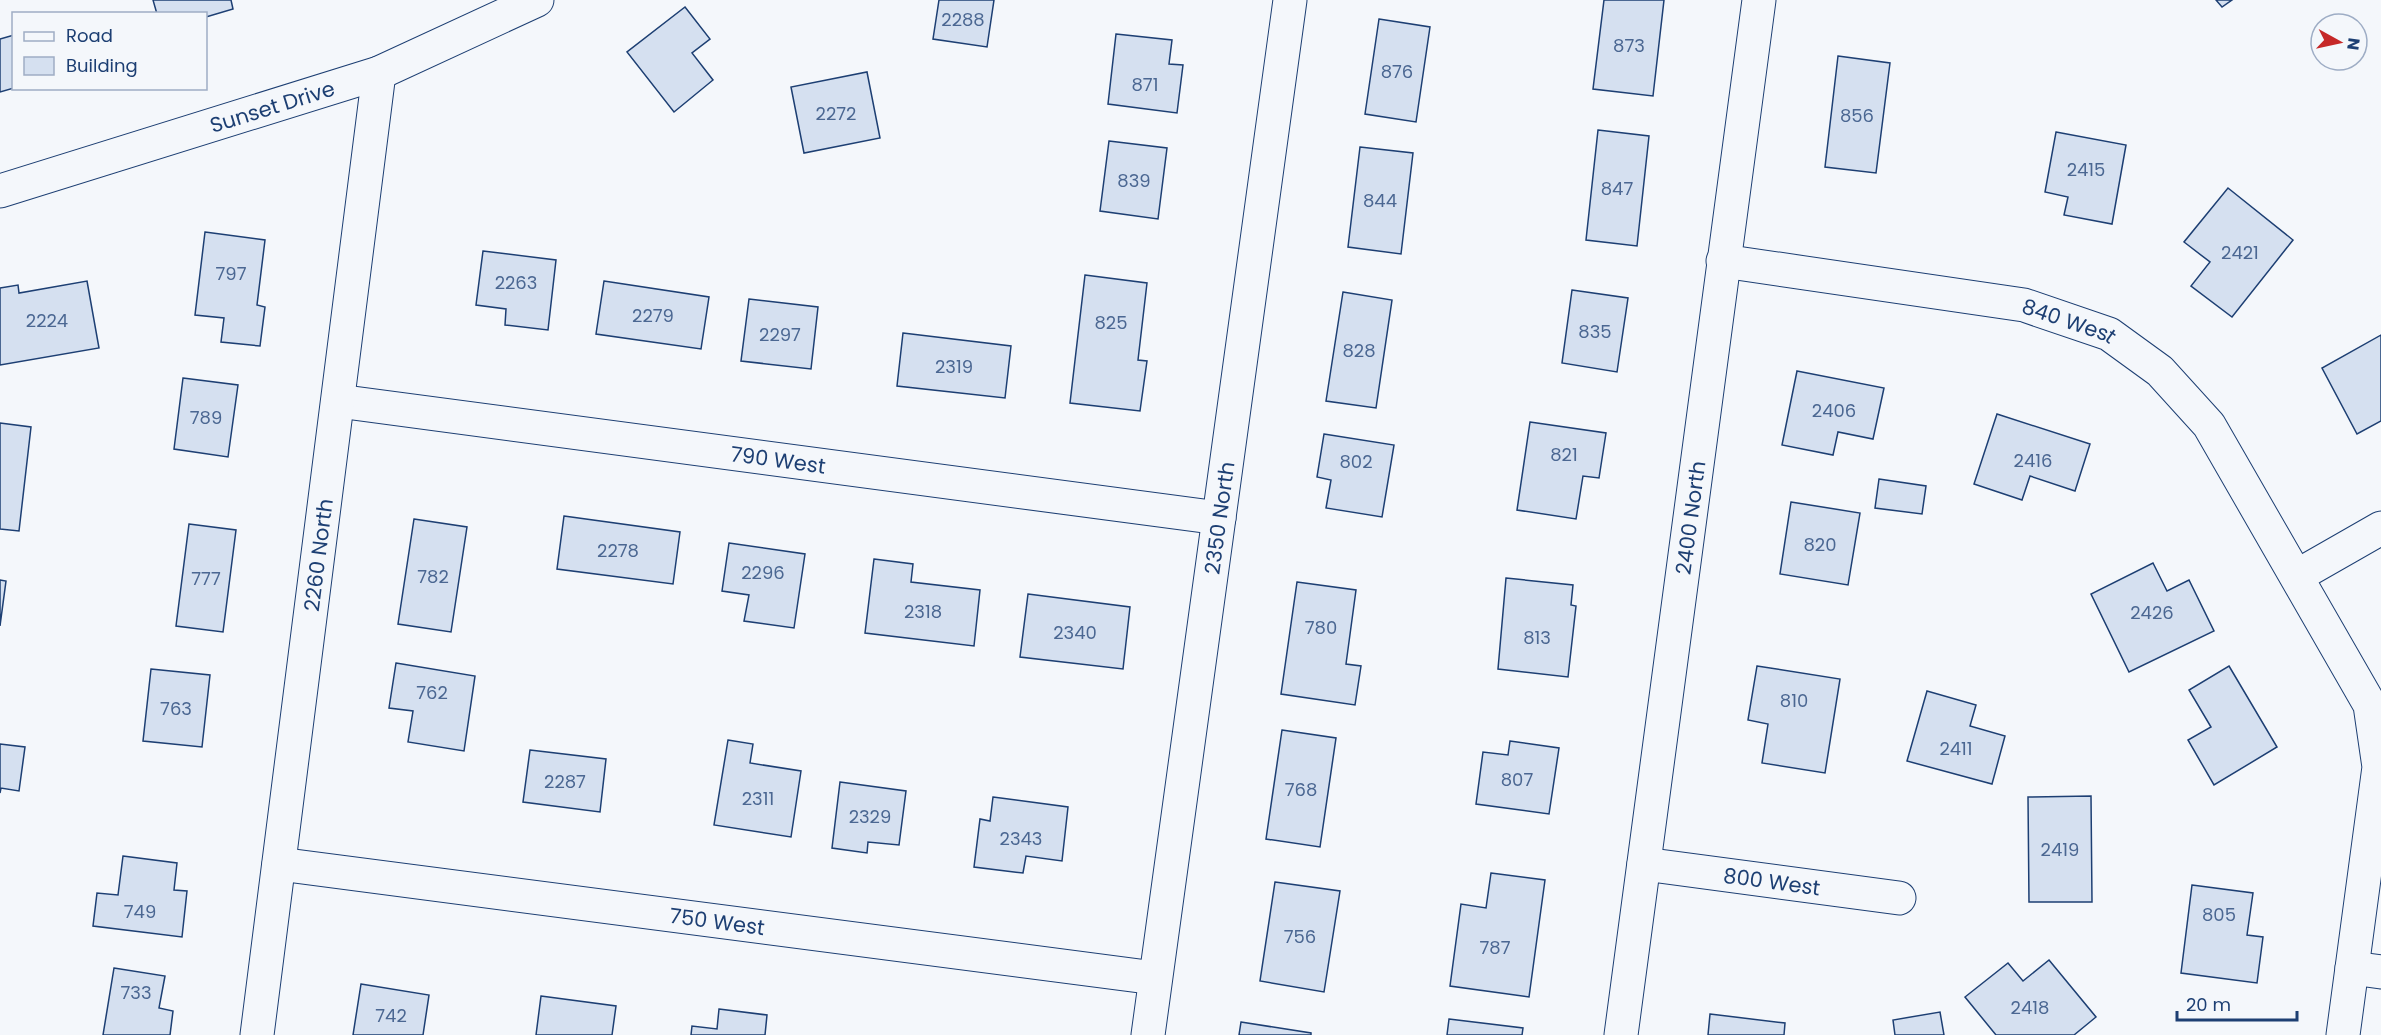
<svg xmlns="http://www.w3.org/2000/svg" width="2381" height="1035" font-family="Poppins,sans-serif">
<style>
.building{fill:#d5e0f0;stroke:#1d3f73;stroke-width:1.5}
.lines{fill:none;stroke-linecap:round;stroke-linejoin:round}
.minor-casing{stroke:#1d3f73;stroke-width:35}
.minor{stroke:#f4f7fb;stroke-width:33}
.labels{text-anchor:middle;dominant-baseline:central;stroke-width:4.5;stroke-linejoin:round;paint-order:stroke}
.number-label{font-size:18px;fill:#4b6792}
.street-label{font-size:21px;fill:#1d3f73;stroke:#f4f7fb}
</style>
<rect width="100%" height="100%" fill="#f4f7fb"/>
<!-- building -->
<g class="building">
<polygon points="153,0 231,0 233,9 206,17 206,14 157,14"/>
<polygon points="939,0 994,0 987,47 933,39"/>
<polygon points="1604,0 1664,0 1653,96 1593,89"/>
<polygon points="2216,0 2232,0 2222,7"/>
<polygon points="685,7 710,39 692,53 713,80 674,112 627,52"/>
<polygon points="1379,19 1430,27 1416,122 1365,114"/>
<polygon points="1116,34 1172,40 1169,64 1183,65 1177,113 1108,104"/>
<polygon points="14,35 14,88 0,92 0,39"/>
<polygon points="1838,56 1890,63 1876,173 1825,167"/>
<polygon points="867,72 880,138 804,153 791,87"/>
<polygon points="1598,130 1649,136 1637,246 1586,240"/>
<polygon points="2056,132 2126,145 2112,224 2064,215 2068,197 2045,192"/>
<polygon points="1109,141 1167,148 1158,219 1100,211"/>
<polygon points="1360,147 1413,153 1401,254 1348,247"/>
<polygon points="2228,188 2293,240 2232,317 2191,286 2210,262 2184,242"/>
<polygon points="205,232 265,240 257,305 265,307 260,346 221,342 224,318 195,315"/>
<polygon points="483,251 556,260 548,330 505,325 506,309 476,305"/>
<polygon points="1085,275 1147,283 1138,360 1147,361 1140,411 1070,403"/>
<polygon points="87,281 99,348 0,365 0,288 18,285 19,293"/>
<polygon points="604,281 709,297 701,349 596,334"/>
<polygon points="1572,290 1628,298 1617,372 1562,363"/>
<polygon points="1343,292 1392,300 1376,408 1326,401"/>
<polygon points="749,299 818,307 811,369 741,361"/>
<polygon points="903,333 1011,346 1005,398 897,386"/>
<polygon points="2381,335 2381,421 2357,434 2322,368"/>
<polygon points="1797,371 1884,388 1873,439 1838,432 1833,455 1782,445"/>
<polygon points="183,378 238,385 228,457 174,449"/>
<polygon points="1997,414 2090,444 2075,491 2030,476 2022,500 1974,484"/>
<polygon points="1530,422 1606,433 1599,478 1583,476 1576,519 1517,510"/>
<polygon points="0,423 31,427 19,531 0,529"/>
<polygon points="1324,434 1394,445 1382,517 1326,508 1331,480 1317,477"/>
<polygon points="1879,479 1926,486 1922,514 1875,508"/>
<polygon points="1791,502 1860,513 1848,585 1780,574"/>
<polygon points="564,516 680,532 673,584 557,569"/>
<polygon points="414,519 467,527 451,632 398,624"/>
<polygon points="189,524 236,530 223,632 176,626"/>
<polygon points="729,543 805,554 794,628 744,621 749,595 722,591"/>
<polygon points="874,559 913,564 911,582 980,590 974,646 865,633"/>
<polygon points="2153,563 2167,591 2189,580 2214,631 2129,672 2091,594"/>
<polygon points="1506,578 1573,585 1571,605 1576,606 1568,677 1498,669"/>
<polygon points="0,580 6,581 0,626"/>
<polygon points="1297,582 1356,590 1346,664 1361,666 1355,705 1281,694"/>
<polygon points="1028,594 1130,607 1123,669 1020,657"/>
<polygon points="396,663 475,676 464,751 408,742 413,711 389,708"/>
<polygon points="1757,666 1840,679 1825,773 1762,763 1768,724 1748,720"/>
<polygon points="2229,666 2277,747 2214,785 2188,740 2211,727 2189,690"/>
<polygon points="151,669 210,675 202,747 143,741"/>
<polygon points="1927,691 1976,705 1970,726 2005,736 1992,784 1907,761"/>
<polygon points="1282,730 1336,738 1320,847 1266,839"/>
<polygon points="728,740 753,744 750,763 801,771 791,837 714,825"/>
<polygon points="1510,741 1559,748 1549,814 1476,804 1483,752 1508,755"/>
<polygon points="0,744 25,747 19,791 1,788 0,793"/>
<polygon points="530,750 606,759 600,812 523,802"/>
<polygon points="840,782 906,791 899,845 868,842 867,853 832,848"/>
<polygon points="2091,796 2092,902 2029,902 2028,797"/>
<polygon points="993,797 1068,807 1062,861 1026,856 1023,873 974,867 980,819 990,821"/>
<polygon points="123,856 177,863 174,890 187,891 182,937 93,926 97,893 118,895"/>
<polygon points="1491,873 1545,880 1529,997 1450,986 1461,904 1486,908"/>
<polygon points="1275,882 1340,891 1324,992 1260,981"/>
<polygon points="2192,885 2253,893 2247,935 2263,937 2257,983 2181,973"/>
<polygon points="2049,960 2096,1017 2074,1035 1996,1035 1965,997 2008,963 2023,981"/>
<polygon points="114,968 165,976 159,1008 173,1011 170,1035 103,1035"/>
<polygon points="361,984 429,995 423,1035 353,1035"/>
<polygon points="541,996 616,1006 612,1035 536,1035"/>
<polygon points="719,1009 767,1015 765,1035 691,1035 692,1026 717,1029"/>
<polygon points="1940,1012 1944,1035 1895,1035 1893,1020"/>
<polygon points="1710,1014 1785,1023 1784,1035 1708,1035"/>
<polygon points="1449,1019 1523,1028 1522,1035 1447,1035"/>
<polygon points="1241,1022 1311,1033 1311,1035 1239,1035"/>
</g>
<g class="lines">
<!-- minor casing -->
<g class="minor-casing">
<g id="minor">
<path id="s1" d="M0,191L379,73L537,0"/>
<path id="s2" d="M1723,261L2024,305L2109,334L2160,371L2209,425L2370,705L2379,767L2343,1035"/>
<path id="s3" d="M338,401L1219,518"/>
<polyline points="2297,576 2381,528"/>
<path id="s4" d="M279,864L1155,978"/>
<path id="s5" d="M1644,864L1899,898"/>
<polyline points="2352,968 2381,972"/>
<path id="s6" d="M257,1035L379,73"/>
<path id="s7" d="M1148,1035L1290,0"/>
<path id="s8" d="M1621,1035L1759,0"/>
</g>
</g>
<!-- minor -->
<use href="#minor" class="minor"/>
</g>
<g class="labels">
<!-- number labels -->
<g class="number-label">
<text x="963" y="19">2288</text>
<text x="1629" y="45">873</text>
<text x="1397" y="71">876</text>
<text x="1145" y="84">871</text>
<text x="836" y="113">2272</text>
<text x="1857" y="115">856</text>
<text x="2086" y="169">2415</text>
<text x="1134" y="180">839</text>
<text x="1617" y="188">847</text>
<text x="1380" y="200">844</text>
<text x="2240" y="252">2421</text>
<text x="231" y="273">797</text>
<text x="516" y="282">2263</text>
<text x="653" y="315">2279</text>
<text x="47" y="320">2224</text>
<text x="1111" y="322">825</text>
<text x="1595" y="331">835</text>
<text x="780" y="334">2297</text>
<text x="1359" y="350">828</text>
<text x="954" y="366">2319</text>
<text x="1834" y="410">2406</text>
<text x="206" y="417">789</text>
<text x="1564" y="454">821</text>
<text x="2033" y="460">2416</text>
<text x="1356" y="461">802</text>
<text x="1820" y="544">820</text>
<text x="618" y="550">2278</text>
<text x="763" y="572">2296</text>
<text x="433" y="576">782</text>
<text x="206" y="578">777</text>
<text x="923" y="611">2318</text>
<text x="2152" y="612">2426</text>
<text x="1321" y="627">780</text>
<text x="1075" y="632">2340</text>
<text x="1537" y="637">813</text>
<text x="432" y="692">762</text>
<text x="1794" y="700">810</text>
<text x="176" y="708">763</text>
<text x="1956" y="748">2411</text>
<text x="1517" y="779">807</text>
<text x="565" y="781">2287</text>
<text x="1301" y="789">768</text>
<text x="758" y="798">2311</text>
<text x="870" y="816">2329</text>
<text x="1021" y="838">2343</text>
<text x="2060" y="849">2419</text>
<text x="140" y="911">749</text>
<text x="2219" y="914">805</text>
<text x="1300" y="936">756</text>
<text x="1495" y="947">787</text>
<text x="136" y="992">733</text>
<text x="2030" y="1007">2418</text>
<text x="391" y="1015">742</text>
</g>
<!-- street labels -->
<g class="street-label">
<text stroke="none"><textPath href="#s1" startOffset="285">Sunset Drive</textPath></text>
<text stroke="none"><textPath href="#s2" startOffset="352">840 West</textPath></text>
<text stroke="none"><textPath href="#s3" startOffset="444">790 West</textPath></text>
<text stroke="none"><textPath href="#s7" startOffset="522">2350 North</textPath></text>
<text stroke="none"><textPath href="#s8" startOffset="522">2400 North</textPath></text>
<text stroke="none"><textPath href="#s6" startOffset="484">2260 North</textPath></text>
<text stroke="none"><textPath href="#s5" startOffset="129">800 West</textPath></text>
<text stroke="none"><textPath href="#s4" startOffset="442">750 West</textPath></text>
</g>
</g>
<!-- legend -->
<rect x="12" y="12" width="195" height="78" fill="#f4f7fb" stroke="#9eadc5" stroke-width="1.5"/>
<rect x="24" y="32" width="30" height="9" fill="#f4f7fb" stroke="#9eadc5" stroke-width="1.5"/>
<text x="66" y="42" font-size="18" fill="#1d3f73">Road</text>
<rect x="24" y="57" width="30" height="18" fill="#d5e0f0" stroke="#9eadc5" stroke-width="1.5"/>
<text x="66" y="72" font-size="18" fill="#1d3f73">Building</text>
<!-- north arrow -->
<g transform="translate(2339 42) rotate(98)"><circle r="28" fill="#f4f7fb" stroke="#9eadc5" stroke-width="1.5"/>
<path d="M0-4.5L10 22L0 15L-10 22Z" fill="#c62828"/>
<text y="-9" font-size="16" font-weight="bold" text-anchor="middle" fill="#1d3f73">N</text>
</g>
<!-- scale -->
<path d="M2177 1011v9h120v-9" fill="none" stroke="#1d3f73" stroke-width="3"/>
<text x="2186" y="1011" font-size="18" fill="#1d3f73" stroke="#f4f7fb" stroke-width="4.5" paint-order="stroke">20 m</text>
</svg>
